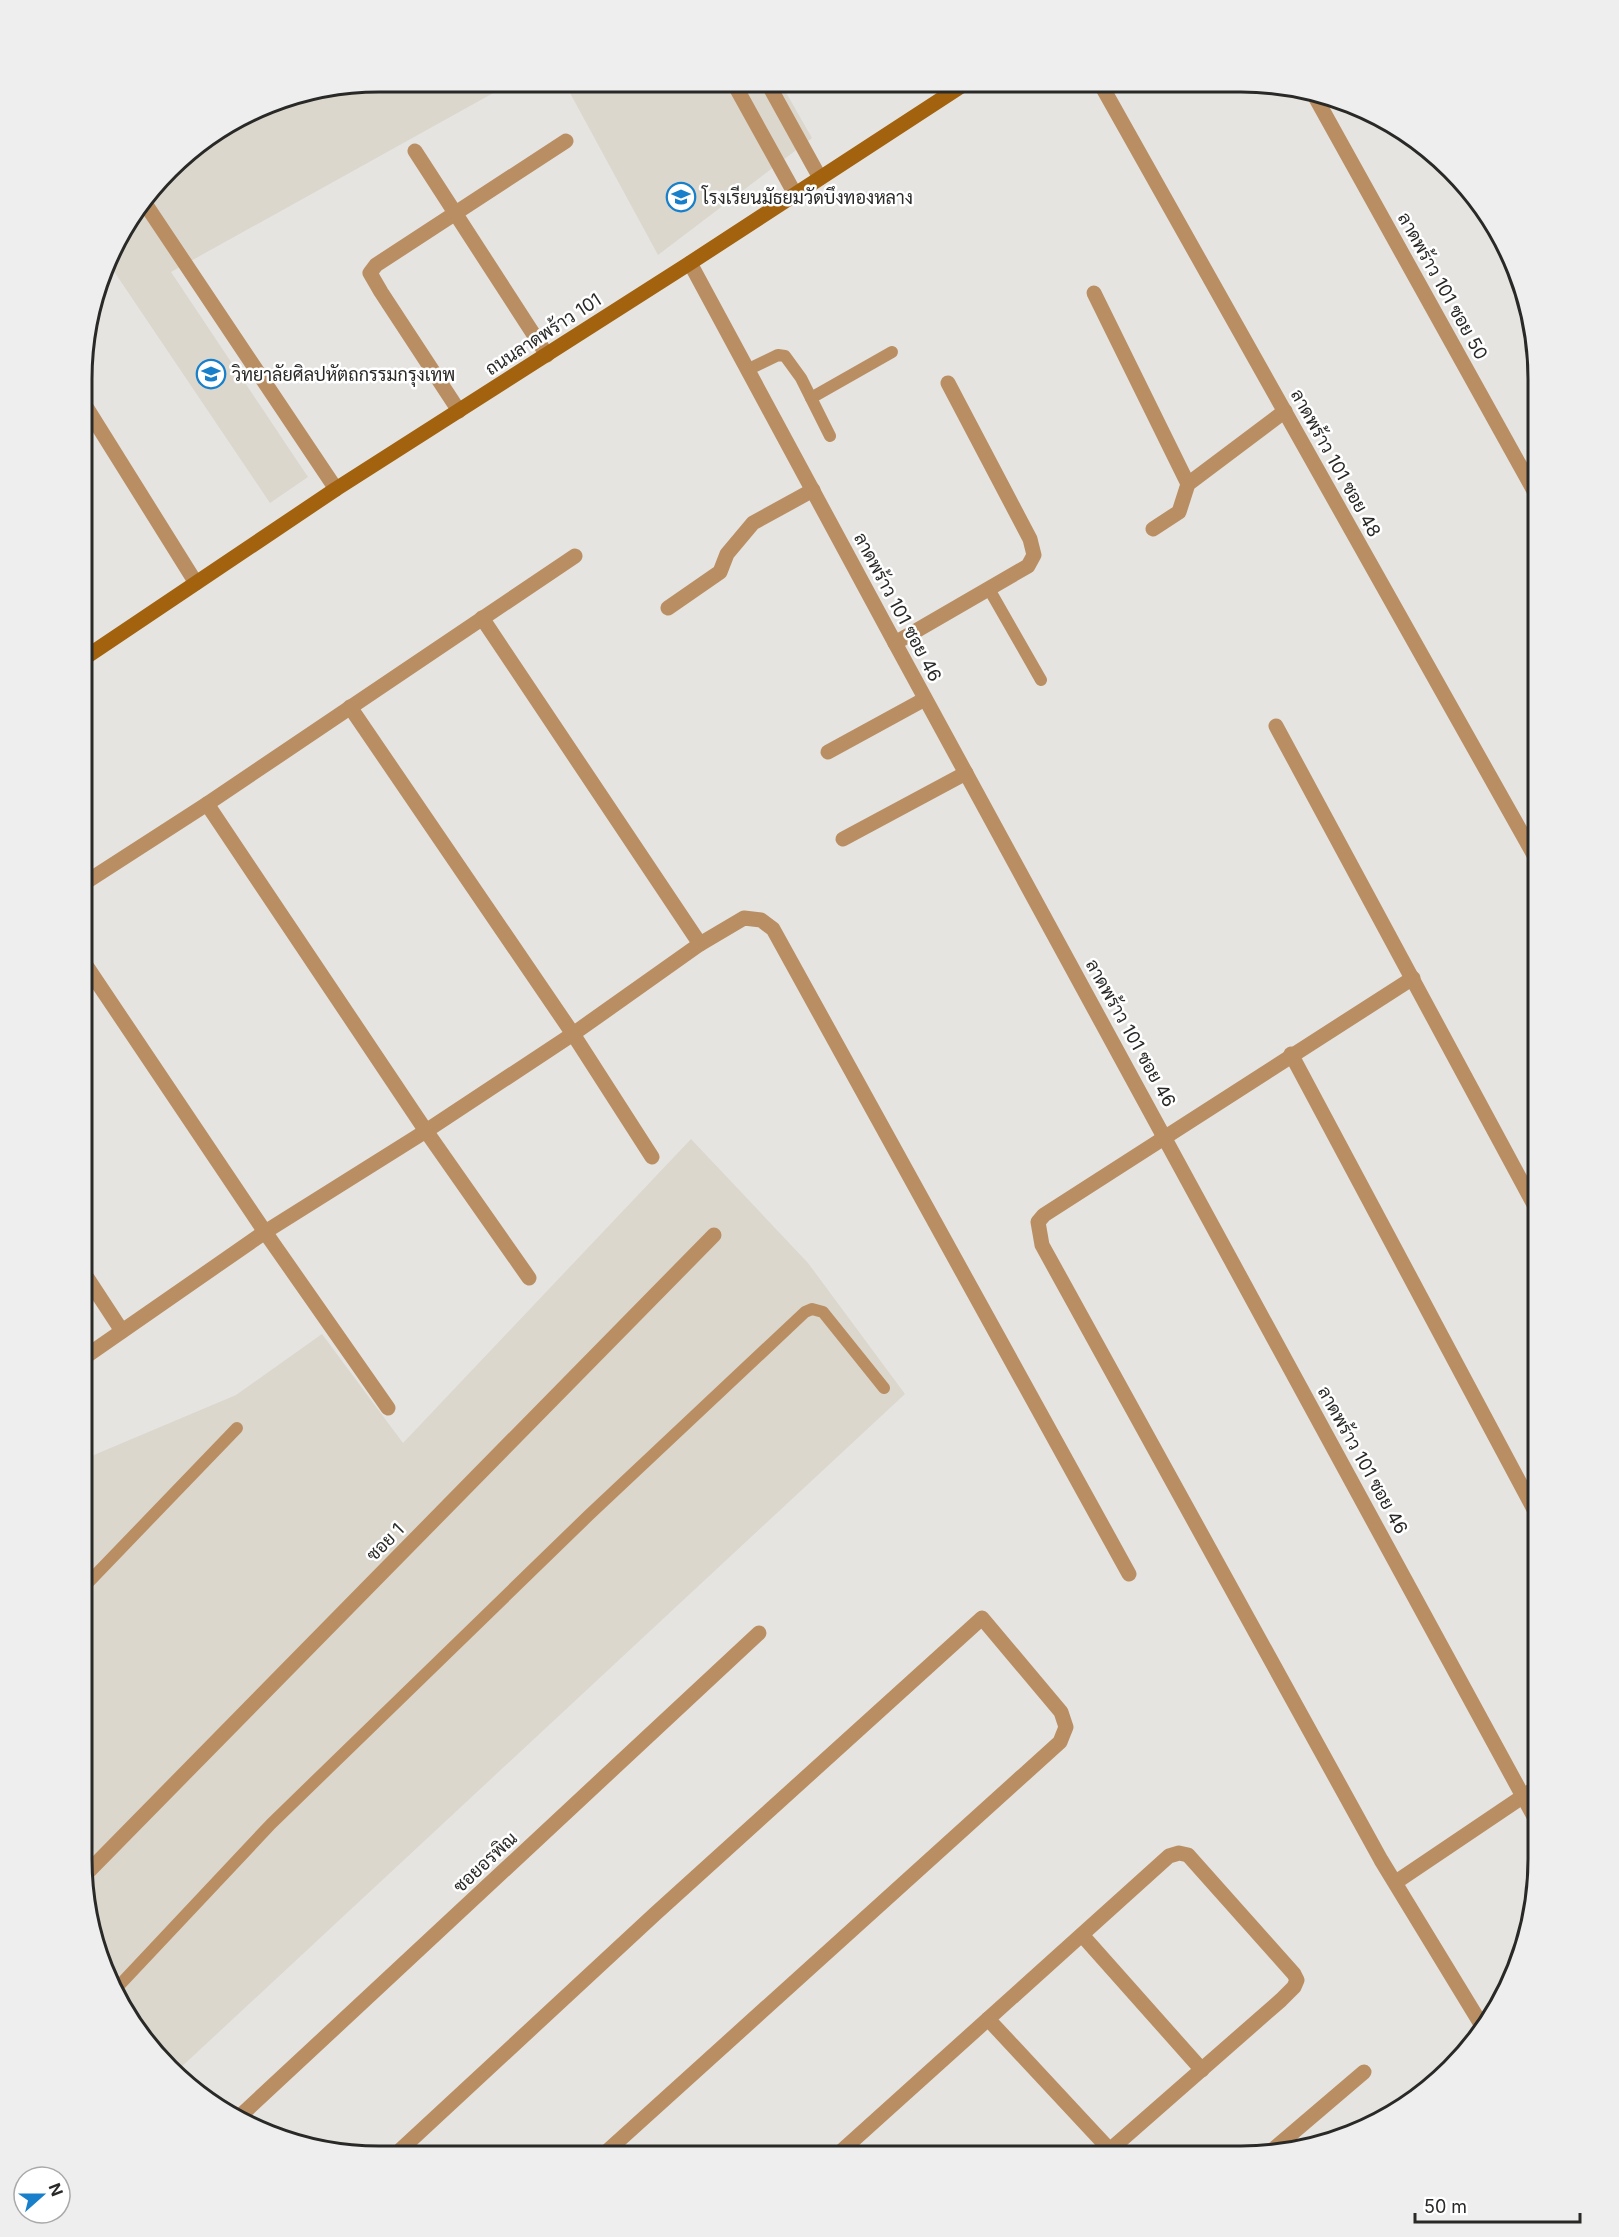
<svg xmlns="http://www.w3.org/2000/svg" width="1619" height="2237" font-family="Inter,Sarabun,sans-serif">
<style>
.built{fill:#dbd7cd}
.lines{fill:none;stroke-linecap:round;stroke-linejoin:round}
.lane{stroke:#ba8e63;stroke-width:12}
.street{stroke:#ba8e63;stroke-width:15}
.secondary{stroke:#a3620d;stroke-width:15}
.labels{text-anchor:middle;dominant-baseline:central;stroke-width:5;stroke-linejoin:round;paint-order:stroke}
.poi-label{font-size:18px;fill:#292927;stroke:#fff;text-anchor:start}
.street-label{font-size:18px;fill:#292927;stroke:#fff}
.rim{fill:none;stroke:#292927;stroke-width:3}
</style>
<rect width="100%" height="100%" fill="#e5e4e1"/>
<!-- built -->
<g class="built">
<polygon points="379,81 515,81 171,272 308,477 270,503 109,264 121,230 183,155 283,97"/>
<polygon points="564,82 780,82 812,138 658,255"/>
<polygon points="691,1139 808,1263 905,1394 177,2071 99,1953 87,1917 81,1859 82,1460 236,1395 322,1334 403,1443"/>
</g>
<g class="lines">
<!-- lane -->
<g class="lane">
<polyline points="747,370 778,355 785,356 801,378 830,436"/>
<polyline points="811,398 892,352"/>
<polyline points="989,589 1041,680"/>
<polyline points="81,1590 237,1428"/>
<polyline points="113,1992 271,1824 589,1515 805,1312 812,1309 823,1312 884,1388"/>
</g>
<!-- street -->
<g class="street">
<polyline points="733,82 795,194"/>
<polyline points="767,82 820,178"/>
<polyline points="1100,83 1538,862"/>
<polyline points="1313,93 1538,498"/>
<polyline points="415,151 547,355"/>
<polyline points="144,202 336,489"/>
<polyline points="690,263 895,643 1537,1822"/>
<polyline points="1094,293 1188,484"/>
<polyline points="83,402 196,583"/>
<polyline points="459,411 381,292 370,273 376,265 566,141"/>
<polyline points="1153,529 1179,512 1188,484 1285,411"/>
<polyline points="668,608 720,572 727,554 753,523 813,490"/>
<polyline points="482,618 700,944"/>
<polyline points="895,643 1028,566 1034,555 1030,539 948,383"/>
<polyline points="350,707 573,1034 652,1157"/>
<polyline points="1276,726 1538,1212"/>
<polyline points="828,752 925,699"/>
<polyline points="207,804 426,1131 529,1278"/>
<polyline points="843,839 966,773"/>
<polyline points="83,884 207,804 575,556"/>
<polyline points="83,961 265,1232 388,1408"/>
<polyline points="1413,978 1044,1215 1038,1222 1042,1245 1381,1860 1484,2029"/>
<polyline points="1291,1054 1537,1515"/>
<polyline points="82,1270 122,1331"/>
<polyline points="82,1359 265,1232 426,1131 573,1034 700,944 744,918 761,920 773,929 1129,1574"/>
<polyline points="83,1877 714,1235"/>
<polyline points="1396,1882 1537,1787"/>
<polyline points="1082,1935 1202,2070"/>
<polyline points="988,2019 1110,2150"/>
<polyline points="238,2118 759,1633"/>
<polyline points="1269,2153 1364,2072"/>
<polyline points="396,2154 655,1914 982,1618 1061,1712 1066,1727 1060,1742 604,2154"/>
<polyline points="837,2155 1169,1856 1179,1853 1188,1855 1294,1974 1297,1980 1294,1987 1281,2000 1103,2156"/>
</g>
<!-- secondary -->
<polyline class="secondary" points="83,659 336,489 690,263 966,83"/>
</g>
<!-- icons -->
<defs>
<g id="school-ring" transform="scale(1.5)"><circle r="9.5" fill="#fff" stroke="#187fca" stroke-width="1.5"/><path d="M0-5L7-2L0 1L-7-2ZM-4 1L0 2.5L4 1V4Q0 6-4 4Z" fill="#187fca"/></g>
<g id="university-ring" transform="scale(1.5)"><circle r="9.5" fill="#fff" stroke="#187fca" stroke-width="1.5"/><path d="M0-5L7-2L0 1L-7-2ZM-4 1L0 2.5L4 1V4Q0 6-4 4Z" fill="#187fca"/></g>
</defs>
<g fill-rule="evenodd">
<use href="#school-ring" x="681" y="197"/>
<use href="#university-ring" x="211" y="374"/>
</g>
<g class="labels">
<!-- poi labels -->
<g class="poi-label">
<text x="702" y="197">โรงเรียนมัธยมวัดบึงทองหลาง</text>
<text x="232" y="374">วิทยาลัยศิลปหัตถกรรมกรุงเทพ</text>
</g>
<!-- street labels -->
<g class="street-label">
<text transform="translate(1443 286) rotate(61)">ลาดพร้าว 101 ซอย 50</text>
<text transform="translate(543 334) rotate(-33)">ถนนลาดพร้าว 101</text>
<text transform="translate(1336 463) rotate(61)">ลาดพร้าว 101 ซอย 48</text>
<text transform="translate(898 607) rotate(62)">ลาดพร้าว 101 ซอย 46</text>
<text transform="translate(1131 1033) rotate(61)">ลาดพร้าว 101 ซอย 46</text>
<text transform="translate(1363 1460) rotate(61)">ลาดพร้าว 101 ซอย 46</text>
<text transform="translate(385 1542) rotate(-45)">ซอย 1</text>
<text transform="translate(485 1862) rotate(-43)">ซอยอรพิณ</text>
</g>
</g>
<!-- crop -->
<path d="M0 0H1619V2237H0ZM379 92H1241A287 287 0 0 1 1528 379V1859A287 287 0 0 1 1241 2146H379A287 287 0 0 1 92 1859V379A287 287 0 0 1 379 92Z" fill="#eee" fill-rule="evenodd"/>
<path class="rim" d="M379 92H1241A287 287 0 0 1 1528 379V1859A287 287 0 0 1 1241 2146H379A287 287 0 0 1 92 1859V379A287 287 0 0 1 379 92Z"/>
<!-- north arrow -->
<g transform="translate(42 2195) rotate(69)"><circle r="28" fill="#ffffff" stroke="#a9a9a9" stroke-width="1.5"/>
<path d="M0-4.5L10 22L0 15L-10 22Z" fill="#187fca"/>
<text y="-9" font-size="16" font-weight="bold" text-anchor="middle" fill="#292927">N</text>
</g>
<!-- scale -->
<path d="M1415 2213v9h165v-9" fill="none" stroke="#292927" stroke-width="3"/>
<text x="1424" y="2213" font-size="18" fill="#292927" stroke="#ffffff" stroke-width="4.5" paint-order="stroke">50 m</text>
</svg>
